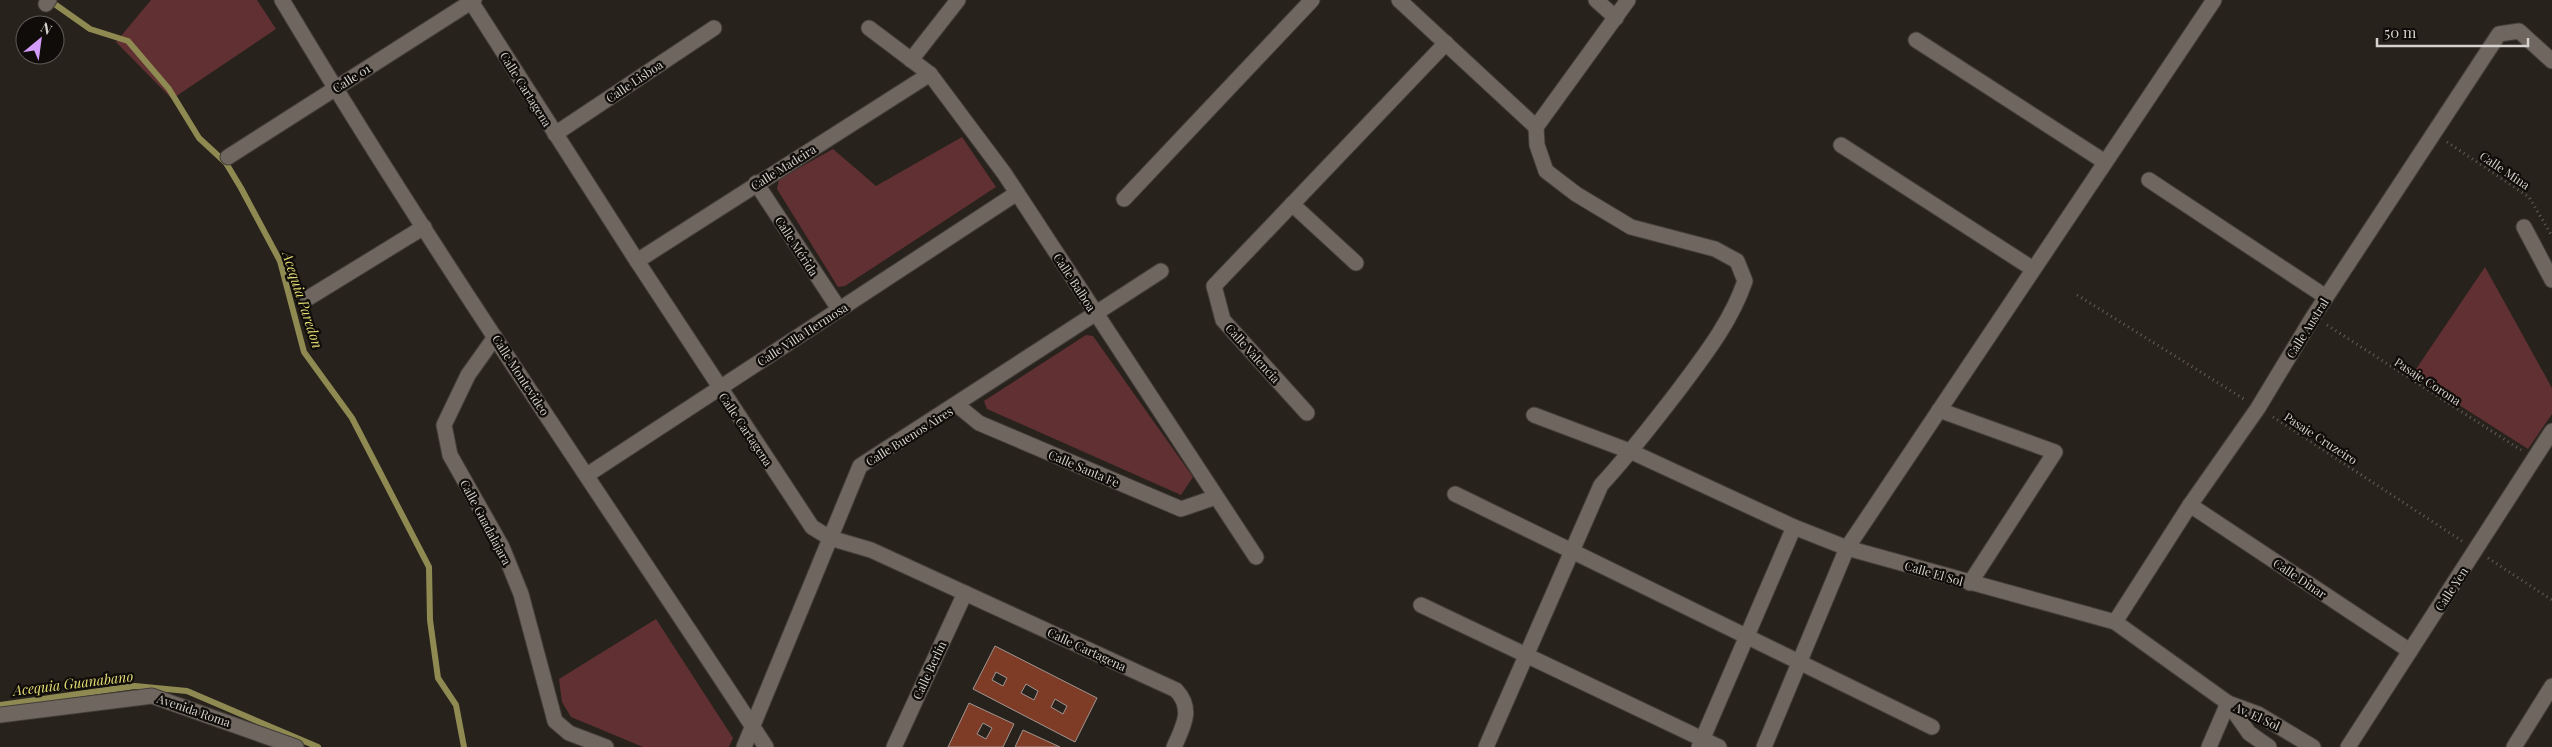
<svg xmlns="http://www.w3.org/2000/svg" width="2552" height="747" font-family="'Playfair Display',serif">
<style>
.green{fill:#603033}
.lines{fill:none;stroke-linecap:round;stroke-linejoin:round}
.stream{stroke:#8f8a51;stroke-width:6}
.building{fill:#7e3c27;stroke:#a19692;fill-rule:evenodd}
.minor-casing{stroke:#443e3a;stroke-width:17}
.path{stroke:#645f5a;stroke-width:3;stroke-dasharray:1 4;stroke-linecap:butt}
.minor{stroke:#6e665f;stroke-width:15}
.labels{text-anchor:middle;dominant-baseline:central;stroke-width:4.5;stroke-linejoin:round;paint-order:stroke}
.street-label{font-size:12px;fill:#d5d1cd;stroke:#0f0c09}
.water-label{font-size:14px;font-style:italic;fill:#e6de75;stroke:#0f0c09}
</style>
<rect width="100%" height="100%" fill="#28221c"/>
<!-- green -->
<g class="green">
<polygon points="151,0 257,0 276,29 172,99 116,42"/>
<polygon points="962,137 996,187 845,286 838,287 777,189 779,179 833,149 876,186"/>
<polygon points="2485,267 2552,388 2552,414 2528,449 2412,375"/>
<polygon points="1086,335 1093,336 1193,477 1181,495 987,409 984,401"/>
<polygon points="656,619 733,738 729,747 643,747 571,717 562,702 559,679"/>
</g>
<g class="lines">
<!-- stream -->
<g class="stream">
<polyline points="56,5 90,29 128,41 169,89 199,138 226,163 241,188 280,261 304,352 352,418 429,567 430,620 438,678 456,705 464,747"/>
<polyline points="0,705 135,686 187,691 318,747"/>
</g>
</g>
<!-- building -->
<g class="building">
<path d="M995,646L1097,698L1075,742L973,689ZM996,672L1007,678L1003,686L992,680ZM1026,684L1038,691L1034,700L1021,693ZM1055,699L1067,706L1063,714L1051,707Z"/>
<path d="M969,703L1014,724L1003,747H948ZM983,723L992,728L986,739L977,734Z"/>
<polygon points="1023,730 1060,747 1015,747"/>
</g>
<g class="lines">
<!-- minor casing -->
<g class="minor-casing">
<g id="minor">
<path d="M282,0C434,255 604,499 766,747"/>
<path d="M470,0L637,261L812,527L830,538L871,550L1176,690C1194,709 1183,727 1174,747"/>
<polyline points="1399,0 1536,127"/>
<polyline points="1596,0 1616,18"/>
<polyline points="46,4 49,0"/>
<polyline points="869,28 930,74 1004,173 1256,557"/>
<polyline points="1916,40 2105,162"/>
<polyline points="911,60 958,0"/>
<polyline points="555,134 714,28"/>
<polyline points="1841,145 2033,269"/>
<polyline points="228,157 474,0"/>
<polyline points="2149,180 2326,297"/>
<polyline points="756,183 839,309"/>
<polyline points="1124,199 1312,0"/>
<polyline points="1292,204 1356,263"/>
<polyline points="2524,227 2552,280"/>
<polyline points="637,261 930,74"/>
<polyline points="305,300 424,227"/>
<polyline points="495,337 468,375 444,425 450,455 502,547 521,594 555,721 569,733 606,747"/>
<polyline points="957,405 979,423 1181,509 1216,497"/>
<polyline points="1939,410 2055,452 1970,583"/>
<polyline points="1307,413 1223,320 1214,286 1446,43"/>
<polyline points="1534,415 1632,452 1794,527 1847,548 2115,622 2228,703 2258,714 2313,747"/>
<polyline points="587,475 1017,193"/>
<polyline points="1455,494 1932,727"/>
<polyline points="2190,505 2410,651"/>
<polyline points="1421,605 1719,747"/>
<polyline points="2115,622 2190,505 2258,408 2313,317 2499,34 2519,31 2552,61"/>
<polyline points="2228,703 2249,733 2269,747"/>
<polyline points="0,715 152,696 296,747"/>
<polyline points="744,747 860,466 1161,271"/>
<polyline points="894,747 965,593"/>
<path d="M1486,747L1601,485C1629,455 1653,423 1678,391C1704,356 1731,322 1745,281L1737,261L1715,249L1631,227L1576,194L1546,171L1537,145L1536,127L1628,0"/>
<polyline points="1699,747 1794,527"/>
<polyline points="1764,747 1847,548 2214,0"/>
<polyline points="2209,747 2228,703"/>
<polyline points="2348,747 2552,431"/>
<polyline points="2514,747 2552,686"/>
</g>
</g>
<!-- path -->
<g class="path">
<polyline points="2447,142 2529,197 2552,236"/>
<polyline points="2077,295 2244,399"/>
<polyline points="2327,325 2521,450"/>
<polyline points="2273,417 2462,541"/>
<polyline points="2488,558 2552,600"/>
</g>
<!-- minor -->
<use href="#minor" class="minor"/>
</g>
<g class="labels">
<!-- street labels -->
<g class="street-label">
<text transform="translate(351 78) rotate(-32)">Calle 01</text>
<text transform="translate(634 81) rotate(-34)">Calle Lisboa</text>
<text transform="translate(526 89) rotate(58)">Calle Cartagena</text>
<text transform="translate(783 167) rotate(-32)">Calle Madeira</text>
<text transform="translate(2505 170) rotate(34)">Calle Mina</text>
<text transform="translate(797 246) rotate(57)">Calle Mérida</text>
<text transform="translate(1075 282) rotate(57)">Calle Balboa</text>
<text transform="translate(2307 328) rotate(-58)">Calle Austral</text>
<text transform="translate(802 334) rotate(-33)">Calle Villa Hermosa</text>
<text transform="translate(1253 353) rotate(48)">Calle Valencia</text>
<text transform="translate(521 375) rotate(57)">Calle Montevideo</text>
<text transform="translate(2428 381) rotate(33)">Pasaje Corona</text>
<text transform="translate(746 429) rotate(56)">Calle Cartagena</text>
<text transform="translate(909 436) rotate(-32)">Calle Buenos Aires</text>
<text transform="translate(2321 438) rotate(33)">Pasaje Cruzeiro</text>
<text transform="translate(1084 468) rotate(23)">Calle Santa Fe</text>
<text transform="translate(486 522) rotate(62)">Calle Guadalajara</text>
<text transform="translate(1934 573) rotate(16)">Calle El Sol</text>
<text transform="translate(2300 578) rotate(34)">Calle Dinar</text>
<text transform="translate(2451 589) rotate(-57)">Calle Yen</text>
<text transform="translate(1087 649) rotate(25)">Calle Cartagena</text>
<text transform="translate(929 670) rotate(-65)">Calle Berlín</text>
<text transform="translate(194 710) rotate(19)">Avenida Roma</text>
<text transform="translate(2257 716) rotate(25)">Av. El Sol</text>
</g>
<!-- water labels -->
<g class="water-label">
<text transform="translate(303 300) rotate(72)">Acequia Paredon</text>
<text transform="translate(73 683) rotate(-7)">Acequia Guanabano</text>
</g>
</g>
<!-- north arrow -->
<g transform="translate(40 40) rotate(29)"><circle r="24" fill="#0f0c09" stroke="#5e5b57"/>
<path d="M0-4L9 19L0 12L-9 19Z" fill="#d49cfb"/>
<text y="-8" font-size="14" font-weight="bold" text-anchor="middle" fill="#d5d1cd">N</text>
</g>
<!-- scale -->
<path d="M2377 38v8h151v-8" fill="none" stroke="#d5d1cd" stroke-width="2.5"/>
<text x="2384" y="38" font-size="15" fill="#d5d1cd" stroke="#0f0c09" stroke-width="4" paint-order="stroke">50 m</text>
</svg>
